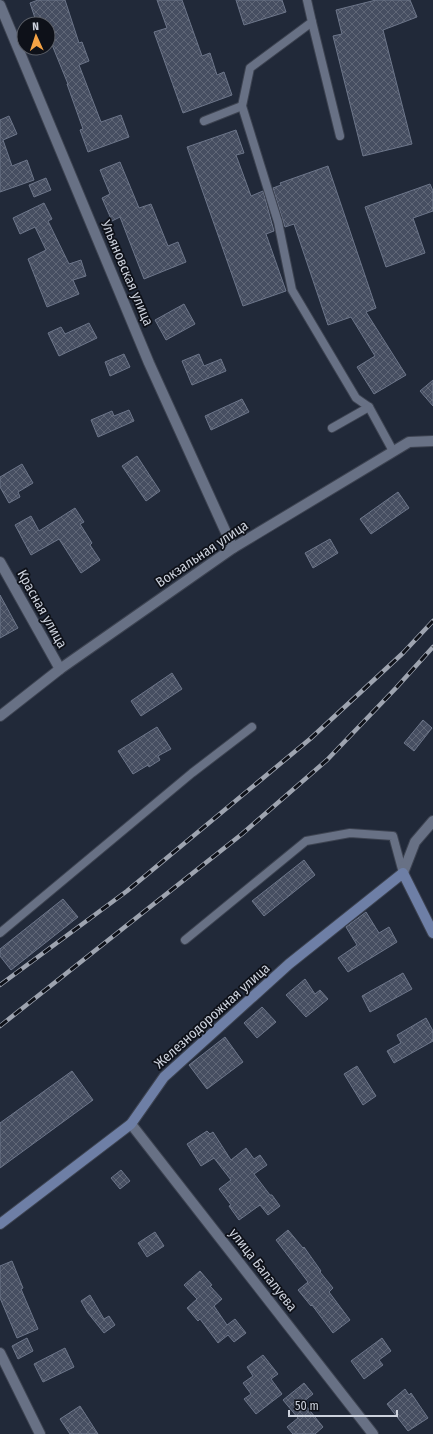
<svg xmlns="http://www.w3.org/2000/svg" width="433" height="1434" font-family="'Fira Sans Condensed',sans-serif">
<style>
.building{fill:url(#building-cross-hatch);stroke:#6d768a}
.lines{fill:none;stroke-linecap:round;stroke-linejoin:round}
.lane-casing{stroke:#3d4351;stroke-width:10}
.street-casing{stroke:#3d4351;stroke-width:12}
.secondary-casing{stroke:#3d4351;stroke-width:12}
.lane{stroke:#687185;stroke-width:8}
.street{stroke:#687185;stroke-width:10}
.secondary{stroke:#6e7fa6;stroke-width:10}
.rail-casing{stroke:#9ea4b0;stroke-width:4.5}
.rail{stroke:#0e1119;stroke-width:3;stroke-dasharray:9;stroke-linecap:butt}
.labels{text-anchor:middle;dominant-baseline:central;stroke-width:3.5;stroke-linejoin:round;paint-order:stroke}
.street-label{font-size:14px;fill:#cdd2dd;stroke:#0e1119}
</style>
<defs>
<pattern id="building-cross-hatch" width="8" height="8" patternUnits="userSpaceOnUse"><rect width="8" height="8" fill="#464e61"/><path d="M0 0l8 8M0 8l8-8" fill="none" stroke="#606777"/></pattern>
</defs>
<rect width="100%" height="100%" fill="#212939"/>
<!-- building -->
<g class="building">
<polygon points="38,0 65,0 79,43 82,42 89,61 79,65 101,122 121,115 129,137 88,152 80,130 83,129 67,84 68,84 48,35 48,24 37,24 30,3"/>
<polygon points="157,0 182,0 202,56 210,53 217,75 224,72 232,95 183,113 154,32 167,28"/>
<polygon points="236,0 282,0 286,12 244,25"/>
<polygon points="376,0 410,0 417,17 383,30 412,144 363,156 333,36 342,34 336,10"/>
<polygon points="9,116 17,134 3,140 12,166 27,160 34,180 0,192 0,120"/>
<polygon points="236,130 244,153 236,155 251,196 263,191 274,231 266,234 286,291 243,306 187,147"/>
<polygon points="120,162 139,208 151,204 168,246 178,242 186,262 144,279 120,217 112,221 102,198 110,194 100,170"/>
<polygon points="328,166 376,308 366,312 406,375 374,394 357,367 375,356 351,317 328,325 294,224 285,227 273,188 281,185 280,183"/>
<polygon points="46,178 51,190 34,197 29,185"/>
<polygon points="430,184 433,191 433,211 413,218 425,253 386,267 365,207"/>
<polygon points="44,203 52,219 48,221 69,264 81,260 86,276 73,280 79,294 47,307 28,259 46,250 35,227 20,234 13,218"/>
<polygon points="184,304 195,324 166,340 155,320"/>
<polygon points="89,323 97,338 59,356 48,333 61,327 65,334"/>
<polygon points="124,354 130,367 110,376 105,362"/>
<polygon points="199,354 204,366 221,359 226,371 192,385 182,361"/>
<polygon points="433,380 433,406 420,391"/>
<polygon points="242,399 249,412 211,430 205,416"/>
<polygon points="129,410 134,421 98,437 91,420 112,411 114,416"/>
<polygon points="137,456 160,491 146,501 122,466"/>
<polygon points="22,464 33,483 18,492 20,497 9,503 0,487 0,477"/>
<polygon points="398,492 409,508 371,534 360,519"/>
<polygon points="75,508 84,522 80,524 92,543 90,545 100,560 81,573 59,539 31,555 15,525 31,516 39,531"/>
<polygon points="330,539 338,553 313,568 305,553"/>
<polygon points="0,595 18,628 0,638"/>
<polygon points="172,673 182,689 141,716 131,701"/>
<polygon points="423,720 432,728 414,751 404,743"/>
<polygon points="157,727 171,749 158,756 160,760 149,767 148,765 133,774 118,751"/>
<polygon points="304,860 315,875 264,916 252,901"/>
<polygon points="63,899 78,917 11,970 0,956 0,949"/>
<polygon points="366,912 379,933 389,927 397,942 348,972 338,958 357,945 346,927"/>
<polygon points="403,973 412,989 370,1012 362,996"/>
<polygon points="305,979 315,994 320,990 328,999 306,1017 286,995"/>
<polygon points="262,1007 276,1022 257,1038 244,1023"/>
<polygon points="426,1018 433,1031 433,1041 394,1063 387,1051 401,1043 397,1035"/>
<polygon points="225,1037 243,1062 207,1089 189,1065"/>
<polygon points="357,1066 376,1096 363,1105 344,1074"/>
<polygon points="72,1071 93,1100 0,1168 0,1123"/>
<polygon points="207,1131 210,1134 213,1132 231,1160 246,1148 254,1159 260,1155 267,1165 254,1174 270,1195 272,1195 280,1206 268,1215 260,1205 239,1220 229,1206 231,1205 219,1189 231,1180 214,1158 201,1166 187,1144"/>
<polygon points="121,1170 130,1181 120,1189 111,1178"/>
<polygon points="288,1230 303,1248 304,1247 321,1271 320,1272 333,1288 329,1292 350,1320 333,1333 312,1305 311,1306 298,1290 308,1282 276,1240"/>
<polygon points="155,1232 164,1246 147,1257 138,1243"/>
<polygon points="12,1261 23,1288 21,1289 38,1329 17,1338 0,1298 0,1266"/>
<polygon points="200,1271 212,1285 210,1286 222,1299 214,1306 227,1325 235,1319 246,1333 234,1342 228,1335 218,1343 200,1319 198,1321 187,1308 197,1299 184,1285"/>
<polygon points="90,1295 104,1319 109,1316 115,1325 104,1333 88,1313 81,1301"/>
<polygon points="27,1338 33,1351 18,1359 12,1346"/>
<polygon points="382,1338 391,1351 379,1360 383,1365 364,1379 351,1361"/>
<polygon points="65,1348 74,1367 43,1382 34,1364"/>
<polygon points="263,1355 278,1374 271,1379 282,1394 256,1414 244,1399 251,1394 243,1383 253,1376 247,1367"/>
<polygon points="304,1383 313,1394 303,1402 323,1427 315,1434 293,1434 287,1427 298,1418 283,1400"/>
<polygon points="405,1389 409,1395 411,1393 428,1418 408,1431 387,1404"/>
<polygon points="80,1406 98,1434 70,1434 60,1419"/>
</g>
<g class="lines">
<!-- lane casing -->
<g class="lane-casing">
<g id="lane">
<polyline points="307,0 312,22 250,68 242,106 278,222 292,290 356,398 369,407 393,451"/>
<polyline points="312,22 340,136"/>
<polyline points="204,121 242,106"/>
<polyline points="332,428 369,407"/>
<polyline points="0,933 192,773 252,727"/>
<polyline points="185,940 306,841 350,833 393,836 403,873"/>
</g>
</g>
<!-- street casing -->
<g class="street-casing">
<g id="street">
<polyline points="0,5 149,363 233,548"/>
<polyline points="0,562 60,669"/>
<polyline points="0,716 60,669 233,548 409,442 433,441"/>
<polyline points="403,873 415,842 433,821"/>
<polyline points="131,1124 373,1434"/>
<polyline points="0,1353 40,1434"/>
</g>
</g>
<!-- secondary casing -->
<g class="secondary-casing">
<polyline id="secondary" points="0,1224 131,1124 164,1077 289,964 403,873 433,933"/>
</g>
<!-- lane -->
<use href="#lane" class="lane"/>
<!-- street -->
<use href="#street" class="street"/>
<!-- secondary -->
<use href="#secondary" class="secondary"/>
<!-- rail casing -->
<g class="rail-casing">
<g id="rail">
<polyline points="0,985 127,891 310,739 403,653 433,621"/>
<polyline points="0,1026 242,834 327,760 396,688 433,647"/>
</g>
</g>
<!-- rail -->
<use href="#rail" class="rail"/>
</g>
<g class="labels">
<!-- street labels -->
<g class="street-label">
<text transform="translate(127 273) rotate(67)">Ульяновская улица</text>
<text transform="translate(202 554) rotate(-34)">Вокзальная улица</text>
<text transform="translate(42 609) rotate(61)">Красная улица</text>
<text transform="translate(212 1016) rotate(-42)">Железнодорожная улица</text>
<text transform="translate(263 1270) rotate(52)">улица Балалуева</text>
</g>
</g>
<!-- north arrow -->
<g transform="translate(36 36) rotate(357)"><circle r="19" fill="#0e1119" stroke="#5a5e67"/>
<path d="M0-3L7 15L0 10L-7 15Z" fill="#f5a345"/>
<text y="-6" font-size="11" font-weight="bold" text-anchor="middle" fill="#cdd2dd">N</text>
</g>
<!-- scale -->
<path d="M289 1410v6h108v-6" fill="none" stroke="#cdd2dd" stroke-width="2"/>
<text x="295" y="1410" font-size="12" fill="#cdd2dd" stroke="#0e1119" stroke-width="3" paint-order="stroke">50 m</text>
</svg>
